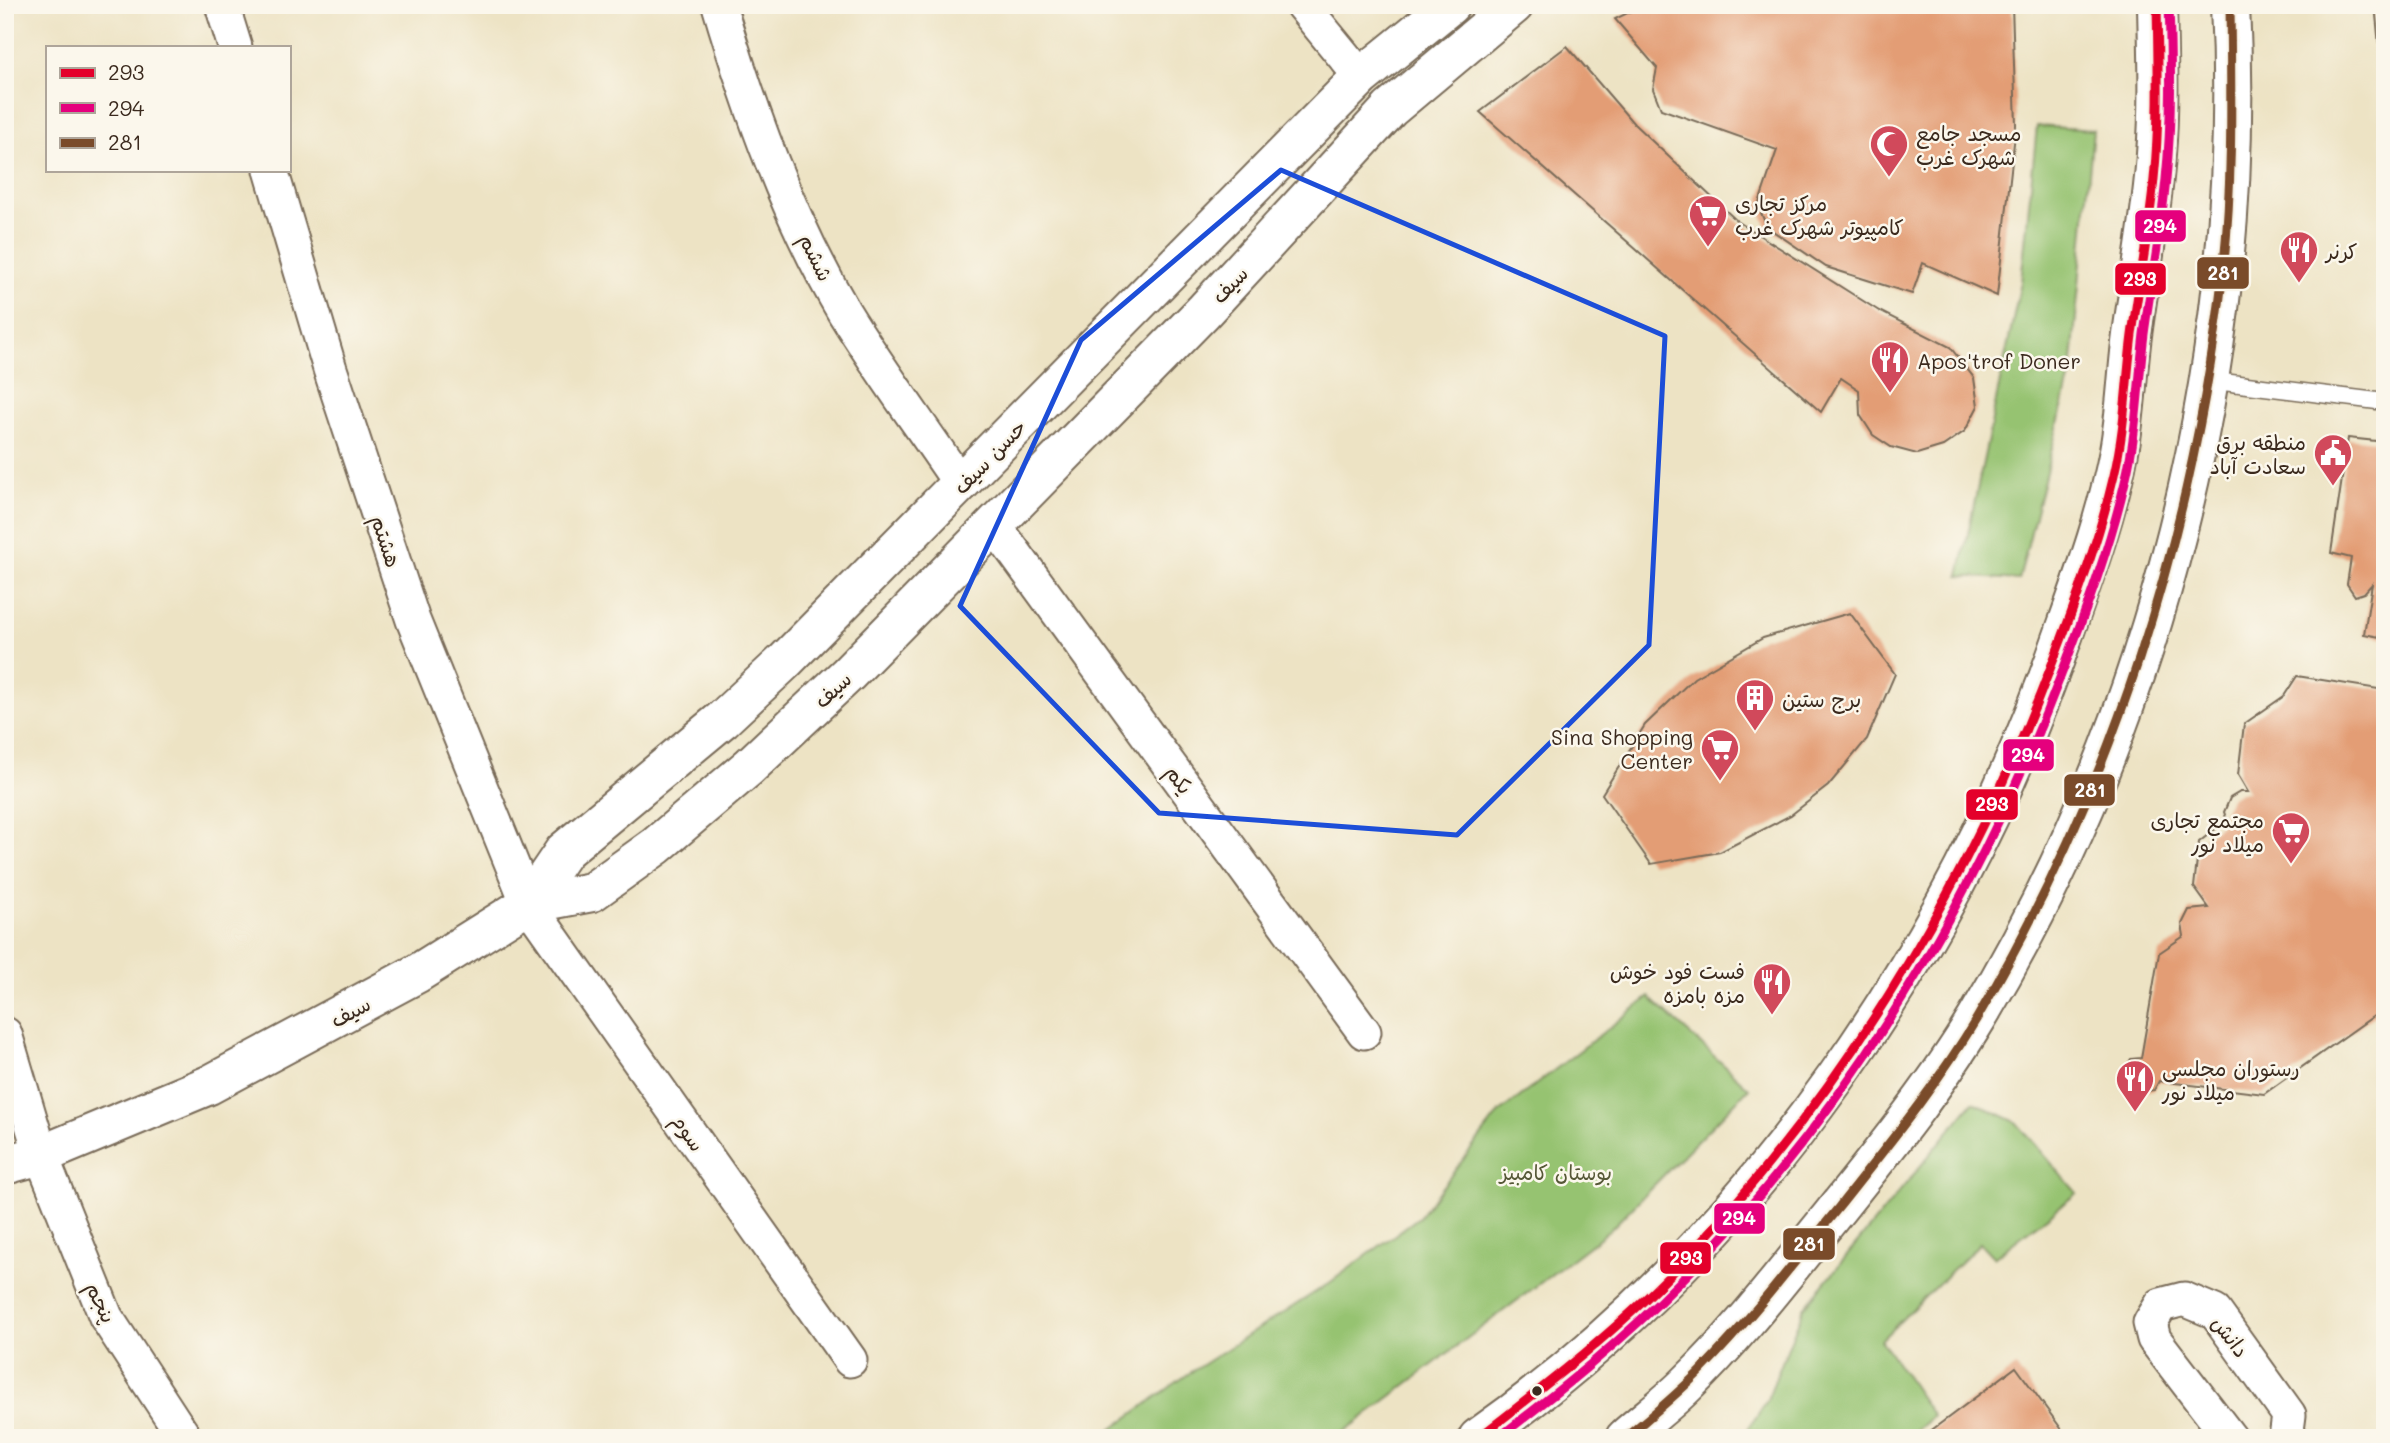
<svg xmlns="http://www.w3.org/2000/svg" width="2390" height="1443" font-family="Mali,'Playpen Sans Arabic',sans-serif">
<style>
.green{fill:#96c371;stroke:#687648;stroke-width:2}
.building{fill:#e39d74}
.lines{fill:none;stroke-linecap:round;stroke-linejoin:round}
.lane-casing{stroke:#796b58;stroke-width:19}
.street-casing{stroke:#796b58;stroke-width:37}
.secondary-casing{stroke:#796b58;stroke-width:42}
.lane{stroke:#fff;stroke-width:16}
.street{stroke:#fff;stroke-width:33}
.secondary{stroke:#fff;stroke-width:38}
.bus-1-casing{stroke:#fbf7ec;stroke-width:14}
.bus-2-casing{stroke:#fbf7ec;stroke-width:14}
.bus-3-casing{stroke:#fbf7ec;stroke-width:14}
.bus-1{stroke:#e4002b;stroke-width:9}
.bus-2{stroke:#e5007d;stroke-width:9}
.bus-3{stroke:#7a4b2a;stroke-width:9}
.marked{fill:none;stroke:#1d4ed8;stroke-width:5;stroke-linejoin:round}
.bus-dot{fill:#3b2a1e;stroke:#fbf7ec;stroke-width:2.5}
.labels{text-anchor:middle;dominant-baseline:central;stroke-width:5;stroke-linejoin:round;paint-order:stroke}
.poi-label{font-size:21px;fill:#3b2a1e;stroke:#fbf7ec;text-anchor:start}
.street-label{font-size:21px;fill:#3b2a1e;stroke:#fbf7ec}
.park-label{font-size:21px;fill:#565837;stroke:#fbf7ec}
.line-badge{stroke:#fbf7ec;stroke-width:2.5}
.badge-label{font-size:19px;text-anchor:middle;font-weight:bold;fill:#fff}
</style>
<rect width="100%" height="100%" fill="#fbf7ec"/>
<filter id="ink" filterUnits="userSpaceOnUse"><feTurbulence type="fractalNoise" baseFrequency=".0143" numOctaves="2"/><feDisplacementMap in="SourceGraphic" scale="14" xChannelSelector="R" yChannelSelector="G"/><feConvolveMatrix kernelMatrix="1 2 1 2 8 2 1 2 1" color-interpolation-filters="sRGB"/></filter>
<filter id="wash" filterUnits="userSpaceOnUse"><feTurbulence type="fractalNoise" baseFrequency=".00686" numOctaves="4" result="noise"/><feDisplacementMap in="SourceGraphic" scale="28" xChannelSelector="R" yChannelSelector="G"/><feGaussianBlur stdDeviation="1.57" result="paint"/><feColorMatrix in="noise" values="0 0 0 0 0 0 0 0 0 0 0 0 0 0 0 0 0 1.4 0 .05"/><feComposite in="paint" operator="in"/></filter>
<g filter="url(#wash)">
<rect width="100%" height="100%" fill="#ede3c4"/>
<!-- green -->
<g class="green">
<polygon points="2037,126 2093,130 2071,372 2019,580 1959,576 2021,282"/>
<polygon points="1649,997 1749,1088 1610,1230 1336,1438 1100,1438 1188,1374 1328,1284 1419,1217 1499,1113"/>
<polygon points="1973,1102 2016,1122 2077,1193 1994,1258 1980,1243 1881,1340 1933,1416 1907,1438 1742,1438 1766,1402 1804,1308"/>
</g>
<g id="blocks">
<!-- building -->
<g class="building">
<polygon points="1644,5 2012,5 2016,125 1997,296 1923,263 1912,294 1826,267 1767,227 1758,206 1777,150 1661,109 1653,89 1657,68 1615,19"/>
<polygon points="2375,5 2385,5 2385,86 2383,86"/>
<polygon points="1567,46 1634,124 1737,221 1879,311 1950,347 1974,378 1978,406 1965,431 1943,446 1917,454 1891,447 1873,435 1860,415 1859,390 1841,378 1821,412 1480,112"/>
<polygon points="2348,438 2385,442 2385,638 2364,634 2372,584 2364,593 2355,596 2347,584 2351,558 2331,553"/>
<polygon points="1850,613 1895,674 1867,739 1828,786 1791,815 1720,852 1651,864 1602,794 1645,725 1694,678 1763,638"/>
<polygon points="2297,676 2385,690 2385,1008 2264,1094 2159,1081 2154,1090 2129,1093 2122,1073 2131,1059 2141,1058 2159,953 2184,936 2182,924 2189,910 2209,908 2194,887 2199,842 2227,820 2224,812 2230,798 2240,792 2248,792 2238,775 2244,724 2284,696"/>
<polygon points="2016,1367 2068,1438 1921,1438"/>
</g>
</g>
</g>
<g filter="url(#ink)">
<use href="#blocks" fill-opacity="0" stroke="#796b58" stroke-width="2"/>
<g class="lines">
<!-- lane casing -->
<g class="lane-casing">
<polyline id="lane" points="2207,380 2385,402"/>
</g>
<!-- street casing -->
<g class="street-casing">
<g id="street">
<polyline points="222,5 235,47"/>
<path d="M719,5C750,110 788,217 844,312C880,371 922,427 961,485"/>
<polyline points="1302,5 1361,77"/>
<polyline points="271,170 330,369 413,620 528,904 850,1360"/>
<polyline points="995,526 1364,1032"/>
<polyline points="5,1034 41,1155 106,1317 185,1438"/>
<polyline points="2230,1438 2154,1339 2150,1323 2161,1305 2184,1299 2215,1312 2289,1415 2286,1438"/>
</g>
</g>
<!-- secondary casing -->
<g class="secondary-casing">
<g id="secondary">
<polyline points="528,904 564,851 723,719 784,662 1361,77 1450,5"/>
<polyline points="5,1165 41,1155 209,1085 418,973 528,904 592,892 656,846 749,767 848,674 1203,312 1390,109 1514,5"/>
<path d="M1478,1438C1756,1242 1958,944 2067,625C2087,569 2108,510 2119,451C2126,413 2127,373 2132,335C2140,275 2152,215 2156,154C2160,105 2158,55 2157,5"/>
<path d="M1625,1438C1645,1420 1667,1404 1686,1385C1737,1336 1784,1274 1828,1220C1880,1155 1934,1089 1977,1018C2157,719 2248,354 2230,5"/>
</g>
</g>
<!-- lane -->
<use href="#lane" class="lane"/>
<!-- street -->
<use href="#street" class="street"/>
<!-- secondary -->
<use href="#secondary" class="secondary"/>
<!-- bus-1 casing -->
<g class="bus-1-casing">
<path id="bus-1" d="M1478,1438C1546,1385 1614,1333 1674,1271C1842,1096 1966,890 2052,664C2076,602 2099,539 2114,475C2125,429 2126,382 2132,335C2139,283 2149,231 2154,179C2160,121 2158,63 2157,5"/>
</g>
<!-- bus-2 casing -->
<g class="bus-2-casing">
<path id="bus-2" d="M1498,1438C1562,1389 1624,1339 1680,1282C1852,1109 1977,896 2063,670C2087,608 2110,546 2125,482C2137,433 2138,384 2144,334C2151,282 2161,231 2166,179C2172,121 2171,63 2169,5"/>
</g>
<!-- bus-3 casing -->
<g class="bus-3-casing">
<path id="bus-3" d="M1625,1438C1652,1415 1679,1393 1703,1368C1752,1318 1795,1261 1839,1207C1887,1146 1937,1085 1977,1018C2112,789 2193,535 2223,272C2233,183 2231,94 2230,5"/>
</g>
<!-- bus-1 -->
<use href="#bus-1" class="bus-1"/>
<!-- bus-2 -->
<use href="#bus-2" class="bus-2"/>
<!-- bus-3 -->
<use href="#bus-3" class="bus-3"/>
</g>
</g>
<!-- marked area -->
<path class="marked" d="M1281,170L1665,336L1649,645L1457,835L1159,813L960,606L1081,340Z"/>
<!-- icons -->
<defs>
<g id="mosque-pin" transform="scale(2.0125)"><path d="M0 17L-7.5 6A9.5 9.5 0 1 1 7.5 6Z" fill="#d1495b" stroke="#fbf7ec"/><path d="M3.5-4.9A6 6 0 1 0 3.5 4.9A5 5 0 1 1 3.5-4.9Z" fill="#fff"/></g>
<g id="supermarket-pin" transform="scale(2.0125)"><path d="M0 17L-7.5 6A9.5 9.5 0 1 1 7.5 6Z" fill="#d1495b" stroke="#fbf7ec"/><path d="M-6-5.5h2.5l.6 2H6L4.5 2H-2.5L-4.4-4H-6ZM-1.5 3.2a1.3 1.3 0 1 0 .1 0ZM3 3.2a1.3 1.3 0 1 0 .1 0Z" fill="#fff"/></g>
<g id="restaurant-pin" transform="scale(2.0125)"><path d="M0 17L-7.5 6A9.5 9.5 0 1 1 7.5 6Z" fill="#d1495b" stroke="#fbf7ec"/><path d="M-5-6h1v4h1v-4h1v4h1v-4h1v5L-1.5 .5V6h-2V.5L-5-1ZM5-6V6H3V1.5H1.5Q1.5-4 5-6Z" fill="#fff"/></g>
<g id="civic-pin" transform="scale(2.0125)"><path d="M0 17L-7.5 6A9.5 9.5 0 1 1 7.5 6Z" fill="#d1495b" stroke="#fbf7ec"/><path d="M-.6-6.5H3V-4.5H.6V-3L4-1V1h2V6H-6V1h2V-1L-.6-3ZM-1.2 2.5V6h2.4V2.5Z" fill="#fff"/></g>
<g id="building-pin" transform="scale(2.0125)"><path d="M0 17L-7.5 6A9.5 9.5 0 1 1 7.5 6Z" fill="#d1495b" stroke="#fbf7ec"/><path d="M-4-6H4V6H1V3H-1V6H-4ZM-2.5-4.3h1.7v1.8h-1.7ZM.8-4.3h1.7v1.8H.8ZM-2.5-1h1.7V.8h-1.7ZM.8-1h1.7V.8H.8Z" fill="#fff"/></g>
</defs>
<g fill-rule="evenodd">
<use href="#mosque-pin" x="1889" y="144"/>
<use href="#supermarket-pin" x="1708" y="214"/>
<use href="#restaurant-pin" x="2299" y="250"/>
<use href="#restaurant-pin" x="1890" y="360"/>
<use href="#civic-pin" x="2333" y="453"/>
<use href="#building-pin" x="1755" y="698"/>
<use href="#supermarket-pin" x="1720" y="748"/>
<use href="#supermarket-pin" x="2291" y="831"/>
<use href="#restaurant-pin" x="1772" y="982"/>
<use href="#restaurant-pin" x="2135" y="1079"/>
</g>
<!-- markers -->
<circle class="bus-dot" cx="1537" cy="1391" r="6"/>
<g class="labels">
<!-- poi labels -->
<g class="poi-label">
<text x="1916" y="132">مسجد جامع<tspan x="1916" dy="24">شهرک غرب</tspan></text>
<text x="1735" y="202">مرکز تجاری<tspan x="1735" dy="24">کامپیوتر شهرک غرب</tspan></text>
<text x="2326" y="250">کرنر</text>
<text x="1917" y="360">Apos'trof Doner</text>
<text x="2306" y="441" text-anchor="end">منطقه برق<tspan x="2306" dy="24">سعادت آباد</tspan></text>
<text x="1782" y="698">برج ستین</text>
<text x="1693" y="736" text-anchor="end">Sina Shopping<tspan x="1693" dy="24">Center</tspan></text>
<text x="2264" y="819" text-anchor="end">مجتمع تجاری<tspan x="2264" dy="24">میلاد نور</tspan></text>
<text x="1745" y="970" text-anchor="end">فست فود خوش<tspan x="1745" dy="24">مزه بامزه</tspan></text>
<text x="2162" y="1067">رستوران مجلسی<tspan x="2162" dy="24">میلاد نور</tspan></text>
</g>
<!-- street labels -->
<g class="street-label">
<text transform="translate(817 257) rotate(64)">ششم</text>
<text transform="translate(1229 284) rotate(-47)">سیف</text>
<text transform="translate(989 456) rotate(-46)">حسن سیف</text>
<text transform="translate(387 541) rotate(72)">هشتم</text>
<text transform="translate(832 689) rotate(-43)">سیف</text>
<text transform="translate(1180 779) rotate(54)">یکم</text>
<text transform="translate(350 1011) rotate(-29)">سیف</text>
<text transform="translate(689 1132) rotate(55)">سوم</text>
<text transform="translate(102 1302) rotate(65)">پنجم</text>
<text transform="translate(2231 1336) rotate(52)">دانش</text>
</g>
<!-- park labels -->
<g class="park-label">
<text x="1556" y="1171">بوستان کامبیز</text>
</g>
</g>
<g class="line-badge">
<rect x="2134" y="209" width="53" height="34" rx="7" fill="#e5007d"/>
<rect x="2196" y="256" width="54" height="34" rx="7" fill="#7a4b2a"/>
<rect x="2114" y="262" width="53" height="34" rx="7" fill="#e4002b"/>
<rect x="2002" y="738" width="53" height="34" rx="7" fill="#e5007d"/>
<rect x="2063" y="773" width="53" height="34" rx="7" fill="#7a4b2a"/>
<rect x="1965" y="788" width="54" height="33" rx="7" fill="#e4002b"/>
<rect x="1713" y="1202" width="53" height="33" rx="7" fill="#e5007d"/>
<rect x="1782" y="1227" width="54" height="34" rx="7" fill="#7a4b2a"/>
<rect x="1659" y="1241" width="53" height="34" rx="7" fill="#e4002b"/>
</g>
<g class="badge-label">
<text x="2160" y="233">294</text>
<text x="2223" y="280">281</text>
<text x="2140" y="286">293</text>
<text x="2028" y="762">294</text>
<text x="2090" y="797">281</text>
<text x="1992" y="811">293</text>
<text x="1739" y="1225">294</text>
<text x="1809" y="1251">281</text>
<text x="1686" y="1265">293</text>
</g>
<!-- margin -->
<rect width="2390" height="1443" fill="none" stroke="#fbf7ec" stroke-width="28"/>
<!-- legend -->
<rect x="46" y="46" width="245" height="126" fill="#fbf7ec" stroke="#aea59a" stroke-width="2"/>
<rect x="60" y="68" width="35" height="10" fill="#e4002b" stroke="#aea59a" stroke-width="2"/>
<text x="108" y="80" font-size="21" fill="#3b2a1e">293</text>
<rect x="60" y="103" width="35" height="10" fill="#e5007d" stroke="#aea59a" stroke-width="2"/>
<text x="108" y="116" font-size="21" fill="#3b2a1e">294</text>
<rect x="60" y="138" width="35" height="10" fill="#7a4b2a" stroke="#aea59a" stroke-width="2"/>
<text x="108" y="150" font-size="21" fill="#3b2a1e">281</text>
</svg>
